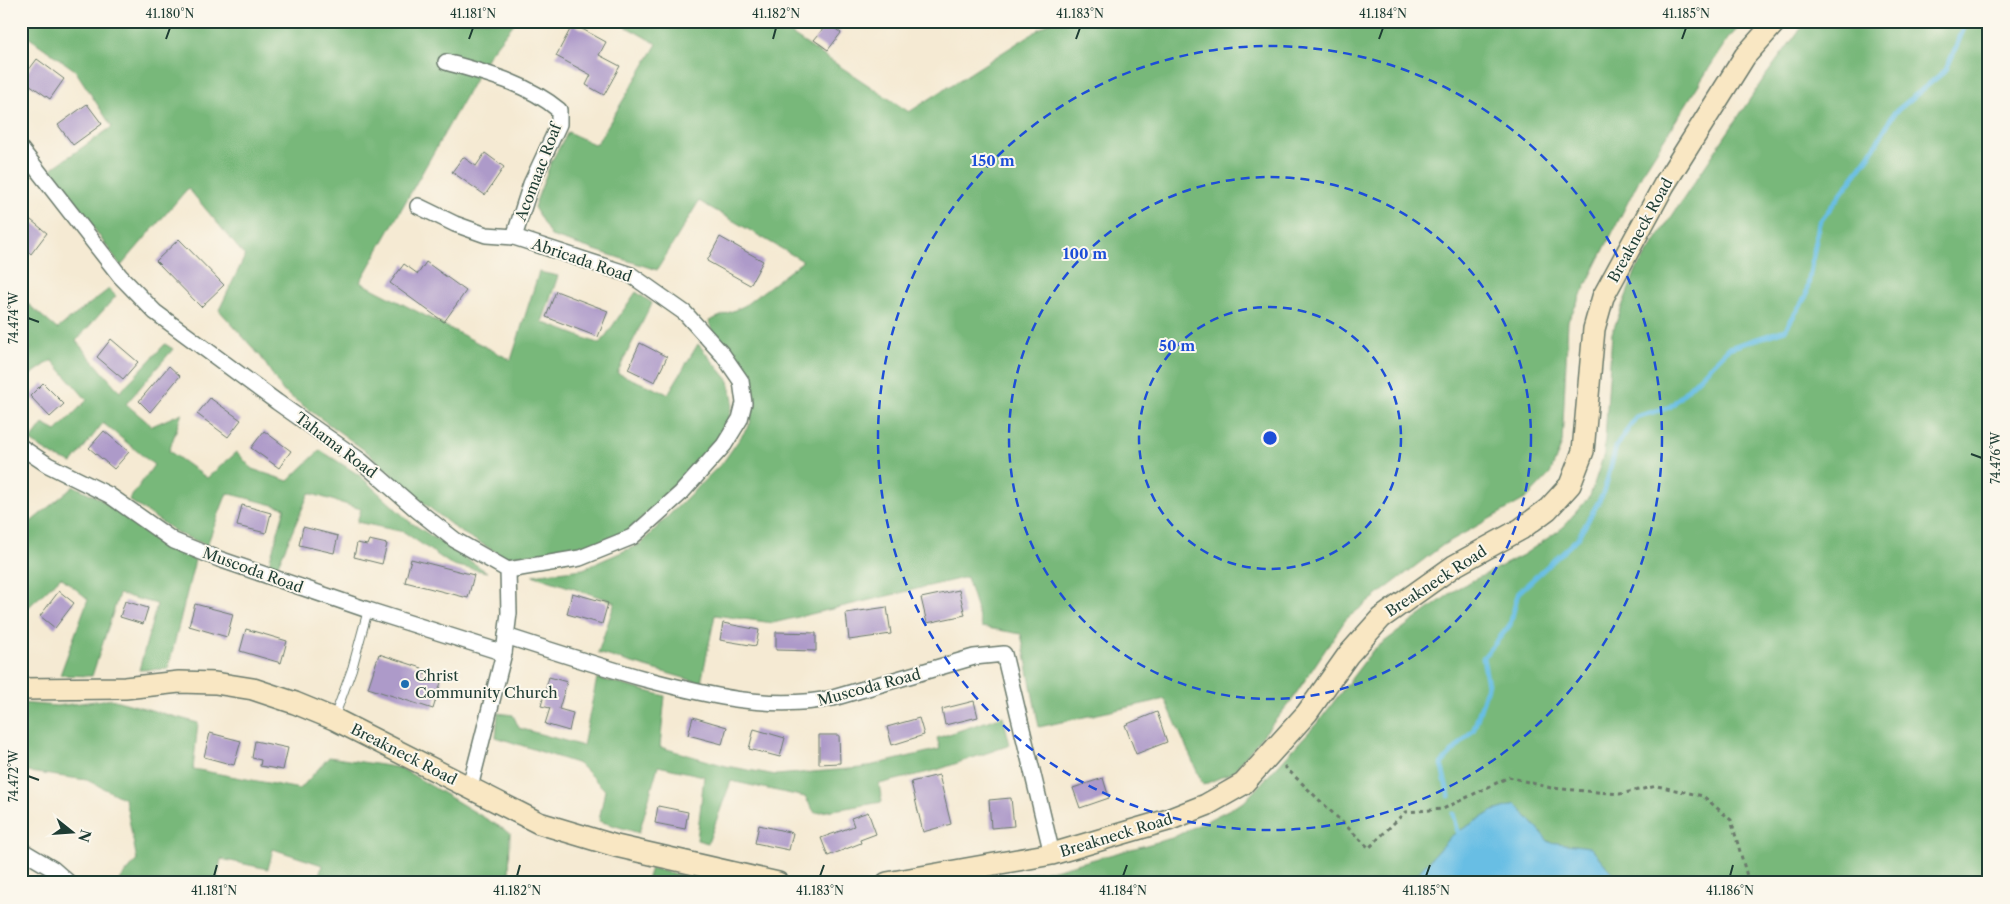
<svg xmlns="http://www.w3.org/2000/svg" width="2010" height="904" font-family="'Libre Caslon Text',serif">
<style>
.forest{fill:#78b87a;stroke:#4c7a57}
.water{fill:#67bee4;stroke:#437e8c}
.lines{fill:none;stroke-linecap:round;stroke-linejoin:round}
.stream{stroke:#67bee4;stroke-width:5}
.building{fill:#ad9ac9}
.lane-casing{stroke:#6a7a6c;stroke-width:10}
.street-casing{stroke:#6a7a6c;stroke-width:18}
.secondary-casing{stroke:#6a7a6c;stroke-width:24}
.path{stroke:#6a7a6c;stroke-width:3;stroke-dasharray:4 4;stroke-linecap:butt}
.lane{stroke:#fff;stroke-width:8}
.street{stroke:#fff;stroke-width:15}
.secondary{stroke:#f9e7c3;stroke-width:21}
.ticks{fill:none;stroke:#1f3d34;stroke-width:2}
.ring{fill:none;stroke:#1d4ed8;stroke-width:2.5;stroke-dasharray:9 6}
.poi-dot{fill:#1f6fb2;stroke:#fbf7ec;stroke-width:2}
.labels{text-anchor:middle;dominant-baseline:central;stroke-width:4;stroke-linejoin:round;paint-order:stroke}
.street-label{font-size:15px;fill:#1f3d34;stroke:#fbf7ec}
.poi-label{font-size:15px;fill:#1f3d34;stroke:#fbf7ec;text-anchor:start}
.centre{fill:#1d4ed8;stroke:#fbf7ec;stroke-width:2.5}
.ring-label{font-size:15px;text-anchor:middle;font-weight:bold;fill:#1d4ed8;stroke:#fbf7ec;stroke-width:4;stroke-linejoin:round;paint-order:stroke}
.neatline{fill:none;stroke:#1f3d34;stroke-width:2}
.ticks-label{font-size:12px;text-anchor:middle;fill:#1f3d34}
</style>
<rect width="100%" height="100%" fill="#fbf7ec"/>
<filter id="ink" filterUnits="userSpaceOnUse"><feTurbulence type="fractalNoise" baseFrequency=".02" numOctaves="2"/><feDisplacementMap in="SourceGraphic" scale="10" xChannelSelector="R" yChannelSelector="G"/><feConvolveMatrix kernelMatrix="1 2 1 2 8 2 1 2 1" color-interpolation-filters="sRGB"/></filter>
<filter id="wash" filterUnits="userSpaceOnUse"><feTurbulence type="fractalNoise" baseFrequency=".0096" numOctaves="4" result="noise"/><feDisplacementMap in="SourceGraphic" scale="20" xChannelSelector="R" yChannelSelector="G"/><feGaussianBlur stdDeviation="1.12" result="paint"/><feColorMatrix in="noise" values="0 0 0 0 0 0 0 0 0 0 0 0 0 0 0 0 0 1.4 0 .05"/><feComposite in="paint" operator="in"/></filter>
<g filter="url(#wash)">
<rect width="100%" height="100%" fill="#f5ead3"/>
<!-- forest -->
<g class="forest">
<polygon points="21,21 516,21 490,53 360,282 511,360 539,272 558,276 542,322 600,344 636,292 652,303 617,373 668,394 698,344 729,381 733,400 729,420 709,451 630,530 583,548 505,557 459,531 420,500 367,452 283,391 261,357 219,310 245,256 188,188 121,266 51,169 112,127 75,70 21,32"/>
<polygon points="616,21 779,21 779,26 909,112 1052,21 1745,21 1727,40 1643,172 1568,321 1562,443 1550,474 1527,498 1443,545 1346,619 1291,701 1233,772 1203,785 1165,699 1039,727 1021,634 982,627 967,577 773,623 715,615 701,683 598,653 615,602 532,575 583,569 640,544 724,461 750,424 753,404 749,379 712,332 709,321 744,306 803,261 699,201 657,270 551,236 534,207 551,162 568,132 596,145 657,44"/>
<polygon points="1808,21 1989,21 1989,883 1621,883 1590,847 1549,842 1516,804 1491,812 1451,836 1409,883 967,883 1054,870 1172,838 1244,802 1320,720 1373,650 1458,588 1523,555 1561,529 1590,496 1604,454 1612,333 1636,270 1764,78 1798,32"/>
<polygon points="109,289 116,296 76,341 120,392 165,344 173,349 126,404 152,426 182,413 169,451 207,478 237,452 252,469 288,481 320,450 359,475 410,522 487,572 452,565 404,532 357,522 361,509 309,493 277,567 269,563 285,508 227,493 207,545 179,534 129,500 154,465 103,423 72,463 54,456 30,441 43,424 56,431 87,400 52,360 29,376 21,369 21,358 31,349 21,340 21,298 57,329"/>
<polygon points="74,486 99,498 159,543 195,560 168,669 139,670 157,604 119,594 92,676 60,675 88,599 61,577 21,614 21,530"/>
<polygon points="597,678 665,696 660,747 726,766 776,775 861,768 940,749 937,738 1003,716 1010,745 937,770 879,784 882,802 815,813 805,797 731,781 708,843 697,840 704,776 658,766 639,833 599,821 605,790 579,764 496,737 498,713 513,715 519,728 583,746"/>
<polygon points="111,699 198,723 193,769 300,789 329,757 401,768 510,833 509,883 317,883 322,865 273,849 268,869 221,859 216,883 117,883 137,860 125,799 87,780 21,771 21,703 57,706"/>
<polygon points="651,868 712,883 646,883"/>
</g>
<!-- water -->
<polygon class="water" points="1516,804 1549,842 1590,847 1621,883 1409,883 1451,836 1491,812"/>
<g class="lines">
<!-- stream -->
<g class="stream">
<polyline points="1449,796 1441,764 1474,729 1488,685 1483,658 1510,625 1518,593 1578,538 1604,492 1616,447 1636,417 1670,407 1729,348 1785,330 1806,296 1819,223 1870,155 1894,113 1946,70 1967,21"/>
<polyline points="1453,814 1458,832"/>
</g>
</g>
<g id="blocks">
<!-- building -->
<g class="building">
<polygon points="828,23 841,33 828,50 814,40"/>
<polygon points="573,24 606,42 599,55 620,66 604,95 586,85 591,75 556,56"/>
<polygon points="37,59 64,79 50,99 22,79"/>
<polygon points="87,104 102,124 73,145 58,125"/>
<polygon points="485,153 504,167 485,195 452,172 463,157 476,166"/>
<polygon points="21,212 47,233 31,254 21,246"/>
<polygon points="720,237 763,261 750,285 707,261"/>
<polygon points="179,239 224,285 201,307 156,261"/>
<polygon points="426,262 466,291 444,322 390,283 404,264 418,274"/>
<polygon points="556,291 608,311 598,337 546,317"/>
<polygon points="111,339 138,362 123,379 97,357"/>
<polygon points="640,343 667,357 655,382 628,369"/>
<polygon points="169,366 180,376 150,412 139,401"/>
<polygon points="43,383 64,404 50,417 30,396"/>
<polygon points="210,398 241,420 228,437 197,414"/>
<polygon points="104,431 129,452 114,469 89,448"/>
<polygon points="264,431 291,451 279,468 251,448"/>
<polygon points="242,505 271,513 266,533 237,526"/>
<polygon points="303,527 338,536 334,553 299,545"/>
<polygon points="369,540 387,544 382,564 354,557 357,543 367,545"/>
<polygon points="411,559 474,575 468,598 405,582"/>
<polygon points="959,590 965,615 927,623 921,598"/>
<polygon points="59,591 74,603 55,628 40,616"/>
<polygon points="572,593 608,603 602,624 567,614"/>
<polygon points="125,601 148,608 143,624 120,617"/>
<polygon points="195,604 233,614 227,637 189,626"/>
<polygon points="887,607 891,634 849,640 846,613"/>
<polygon points="723,623 759,630 756,646 720,640"/>
<polygon points="246,629 287,641 281,663 240,651"/>
<polygon points="776,632 816,633 816,651 776,650"/>
<polygon points="379,654 422,668 421,673 442,679 433,709 368,688"/>
<polygon points="549,677 567,682 559,709 573,713 569,731 545,724 550,708 541,706"/>
<polygon points="974,701 978,717 945,725 942,709"/>
<polygon points="1157,712 1167,742 1136,754 1125,725"/>
<polygon points="693,717 727,727 722,744 688,735"/>
<polygon points="919,718 924,735 892,745 887,727"/>
<polygon points="754,729 785,738 780,757 749,749"/>
<polygon points="210,733 241,741 234,765 204,757"/>
<polygon points="819,735 839,735 840,763 819,764"/>
<polygon points="255,741 288,748 283,770 260,766 261,760 252,758"/>
<polygon points="939,775 951,824 923,832 911,782"/>
<polygon points="1103,778 1109,798 1080,808 1073,788"/>
<polygon points="1011,798 1014,826 991,828 989,800"/>
<polygon points="658,806 688,812 685,829 655,823"/>
<polygon points="868,812 876,834 860,840 861,843 828,856 821,838 854,826 851,818"/>
<polygon points="759,825 793,833 789,850 755,843"/>
</g>
</g>
</g>
<g filter="url(#ink)">
<use href="#blocks" fill-opacity="0" stroke="#6a7a6c" stroke-width="1"/>
<g class="lines">
<!-- lane casing -->
<g class="lane-casing">
<polyline id="lane" points="334,718 352,669 368,610"/>
</g>
<!-- street casing -->
<g class="street-casing">
<g id="street">
<path d="M446,62C485,73 527,83 559,110V124L531,184L514,237"/>
<polyline points="21,149 120,276 155,312 277,402 361,461 417,510 455,540 508,570 509,613 504,653 470,787"/>
<polyline points="418,206 455,224 486,235 514,237 631,275 685,313 723,355 741,381 744,403 740,419 724,445 681,493 632,537 580,558 508,570"/>
<polyline points="21,447 48,465 109,495 174,541 219,559 368,610 504,653"/>
<path d="M506,636C552,651 598,666 645,679C706,695 769,711 833,698L974,657L1004,654L1052,854"/>
<polyline points="21,850 53,869 69,883"/>
</g>
</g>
<!-- secondary casing -->
<g class="secondary-casing">
<g id="secondary">
<polyline points="21,689 125,688 179,682 215,683 253,689 295,703 334,719 539,823 616,846 778,883"/>
<polyline points="887,883 1052,854 1168,820 1206,805 1243,784 1307,713 1348,655 1381,618 1454,566 1521,529 1548,509 1570,485 1583,451 1594,329 1603,297 1664,185 1745,56 1776,21"/>
</g>
</g>
<!-- path -->
<polyline class="path" points="1284,766 1369,848 1405,812 1443,809 1509,777 1551,788 1620,794 1657,786 1703,796 1731,820 1749,883"/>
<!-- lane -->
<use href="#lane" class="lane"/>
<!-- street -->
<use href="#street" class="street"/>
<!-- secondary -->
<use href="#secondary" class="secondary"/>
</g>
</g>
<!-- ticks -->
<path class="ticks" d="M166,39L170,28M469,39L473,28M773,39L776,28M1076,39L1080,28M1379,39L1383,28M1682,39L1686,28M28,318L39,322M1971,454L1982,458M28,776L39,780M214,876L217,865M517,876L520,865M820,876L824,865M1123,876L1127,865M1426,876L1430,865M1730,876L1733,865"/>
<!-- distance rings -->
<g class="ring">
<circle cx="1270" cy="438" r="131"/>
<circle cx="1270" cy="438" r="261"/>
<circle cx="1270" cy="438" r="392"/>
</g>
<!-- markers -->
<circle class="poi-dot" cx="405" cy="684" r="5"/>
<g class="labels">
<!-- street labels -->
<g class="street-label">
<text transform="translate(538 172) rotate(-69)">Acomaac Roaf</text>
<text transform="translate(1640 230) rotate(-61)">Breakneck Road</text>
<text transform="translate(582 260) rotate(19)">Abricada Road</text>
<text transform="translate(336 445) rotate(37)">Tahama Road</text>
<text transform="translate(253 570) rotate(20)">Muscoda Road</text>
<text transform="translate(1436 581) rotate(-33)">Breakneck Road</text>
<text transform="translate(869 687) rotate(-15)">Muscoda Road</text>
<text transform="translate(404 754) rotate(27)">Breakneck Road</text>
<text transform="translate(1116 835) rotate(-17)">Breakneck Road</text>
</g>
<!-- poi labels -->
<g class="poi-label">
<text x="415" y="675">Christ<tspan x="415" dy="17">Community Church</tspan></text>
</g>
</g>
<circle cx="1270" cy="438" r="8" class="centre"/>
<g class="ring-label">
<text x="993" y="166">150 m</text>
<text x="1085" y="259">100 m</text>
<text x="1177" y="351">50 m</text>
</g>
<!-- margin -->
<rect width="2010" height="904" fill="none" stroke="#fbf7ec" stroke-width="55"/>
<!-- north arrow -->
<g transform="translate(72 832) rotate(107)" stroke="#fbf7ec" stroke-width="4" paint-order="stroke">
<path d="M0-4L9 19L0 12L-9 19Z" fill="#1f3d34"/>
<text y="-8" font-size="14" font-weight="bold" text-anchor="middle" fill="#1f3d34">N</text>
</g>
<rect x="28" y="28" width="1954" height="848" class="neatline"/>
<g class="ticks-label">
<text x="170" y="18">41.180°N</text>
<text x="473" y="18">41.181°N</text>
<text x="776" y="18">41.182°N</text>
<text x="1080" y="18">41.183°N</text>
<text x="1383" y="18">41.184°N</text>
<text x="1686" y="18">41.185°N</text>
<text transform="translate(14 318) rotate(-90)" y="4">74.474°W</text>
<text transform="translate(1996 458) rotate(-90)" y="4">74.476°W</text>
<text transform="translate(14 776) rotate(-90)" y="4">74.472°W</text>
<text x="214" y="895">41.181°N</text>
<text x="517" y="895">41.182°N</text>
<text x="820" y="895">41.183°N</text>
<text x="1123" y="895">41.184°N</text>
<text x="1426" y="895">41.185°N</text>
<text x="1730" y="895">41.186°N</text>
</g>
</svg>
